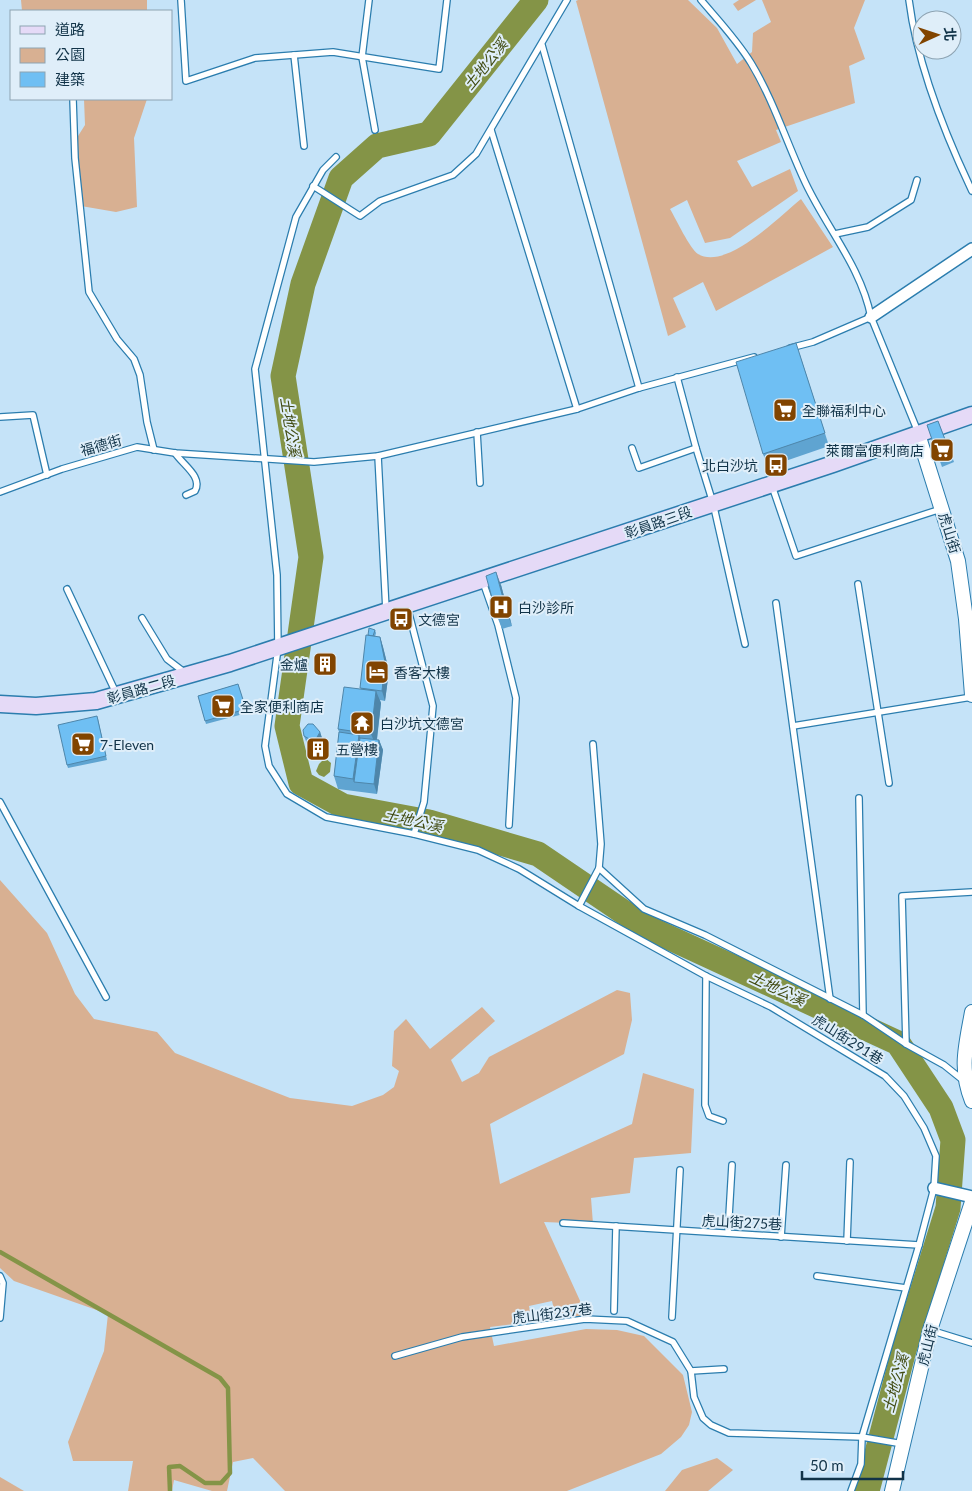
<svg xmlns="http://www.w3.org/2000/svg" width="972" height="1491" font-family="Lato,'Noto Sans TC',sans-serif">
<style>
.green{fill:#d8b092}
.water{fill:#849447}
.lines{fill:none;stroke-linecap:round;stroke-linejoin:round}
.stream{stroke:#849447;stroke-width:4.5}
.river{stroke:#849447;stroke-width:25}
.service-casing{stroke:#2b7dae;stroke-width:8}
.minor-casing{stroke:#2b7dae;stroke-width:14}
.tertiary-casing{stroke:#2b7dae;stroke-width:16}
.secondary-casing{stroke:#2b7dae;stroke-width:19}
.service{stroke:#fff;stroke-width:5.5}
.minor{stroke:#fff;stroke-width:11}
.tertiary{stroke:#fff;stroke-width:14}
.secondary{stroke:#e5daf7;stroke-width:16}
.wall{fill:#5fa4d1}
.shaded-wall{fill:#4e86aa}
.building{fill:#6fbff3;stroke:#4e86aa}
.labels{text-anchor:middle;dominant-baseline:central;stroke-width:4;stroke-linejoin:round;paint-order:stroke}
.poi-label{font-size:14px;fill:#113348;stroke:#dfeef9;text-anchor:start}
.street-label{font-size:14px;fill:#113348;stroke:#dfeef9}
.water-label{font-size:15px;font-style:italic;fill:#414b12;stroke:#dfeef9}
</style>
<rect width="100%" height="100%" fill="#c5e3f8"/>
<!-- green -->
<g class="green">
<polygon points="21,0 147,0 147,11 22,11"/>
<path d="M578,0H688L717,28L737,64L752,52L753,33L771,22L762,0H865L854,28L865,59L849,66L855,103L776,130L781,142L737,161L752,187L790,169L798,191L730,238L705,243L687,200L670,209C676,219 690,249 698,254C726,271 779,217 801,199L833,247L716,311L703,282L673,298L686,327L668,336L576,1Z"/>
<polygon points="739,0 756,0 738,11 733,4"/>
<polygon points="84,99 147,99 134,138 137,207 116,212 81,206 73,144 85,125"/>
<polygon points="0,880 47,933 75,994 94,1019 157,1032 175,1053 290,1098 352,1106 383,1095 394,1087 399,1071 392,1066 394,1031 406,1019 430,1049 482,1007 495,1021 451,1060 462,1082 479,1073 489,1057 617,990 630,993 632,1020 624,1054 490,1124 500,1184 632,1124 643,1073 694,1089 691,1153 634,1158 630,1193 591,1198 593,1224 544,1222 587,1316 556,1318 552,1301 529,1306 532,1322 490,1327 494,1346 586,1329 617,1330 644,1336 683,1375 692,1412 689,1425 681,1437 661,1454 567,1491 285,1491 253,1458 233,1462 227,1491 212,1491 174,1480 172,1491 128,1491 133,1461 73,1461 68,1442 104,1351 108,1314 14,1281 0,1268"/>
<polygon points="717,1458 733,1470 708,1491 665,1491 682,1470"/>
<polygon points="0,1477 24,1491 0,1491"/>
</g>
<!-- water -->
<polygon class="water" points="325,758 331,763 330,772 324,777 319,775 316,771 319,764"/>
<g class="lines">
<!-- stream -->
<polyline class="stream" points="0,1252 220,1378 228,1388 230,1473 221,1483 205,1483 180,1466 169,1467 170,1491"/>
<!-- river -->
<polyline class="river" points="536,0 429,134 377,146 341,178 303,284 283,376 311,557 287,726 301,783 343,806 429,822 538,854 644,926 898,1043 941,1108 953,1140 948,1208 904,1350 867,1491"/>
<!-- service casing -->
<g class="service-casing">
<g id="service">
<polyline points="181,0 186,81 255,58 333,52 439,69 447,0"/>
<polyline points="369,0 362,57 375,130"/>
<path d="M701,0C718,20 737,40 751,63C774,101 787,144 806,184C828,230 861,267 871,317L918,432"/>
<path d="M909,0C917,64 944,132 972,191"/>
<polyline points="542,45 639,388"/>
<polyline points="294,55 304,146"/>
<polyline points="73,99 75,158 89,292 117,339 134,359 140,375 147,422 154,450"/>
<polyline points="491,130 577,409"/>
<polyline points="336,157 323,170 296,217 255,369 277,575 278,648 265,746 269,766 287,794 326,817 414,834 478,850 519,869 579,906 706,976 771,1007 885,1076 904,1096 924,1128 936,1156 934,1188 919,1245 862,1437 861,1464 851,1491"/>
<polyline points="313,186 360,216 380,201 453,175 476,154 567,0"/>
<polyline points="835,234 868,227 911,200 917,180"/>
<polyline points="790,348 813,342 871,317"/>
<polyline points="677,377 696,448 713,503 745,644"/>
<polyline points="0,417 33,415 47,475"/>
<polyline points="477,432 480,483"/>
<polyline points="632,448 639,468 696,448"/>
<path d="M175,453C183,465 203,477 195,491L186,495"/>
<polyline points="378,456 386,610"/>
<polyline points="772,486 796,556 941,509"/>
<polyline points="0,492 62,469 137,447 175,453 314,462 378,456 577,409 639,388 754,357"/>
<polyline points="483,582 498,625 516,698 509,825"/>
<polyline points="858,584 889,783"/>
<polyline points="67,589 116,693"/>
<polyline points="776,603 830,999"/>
<polyline points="407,606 433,706 424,802 414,834"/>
<polyline points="142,618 167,659 184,672"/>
<polyline points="793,726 972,697"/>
<polyline points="593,744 601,844 599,868"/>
<polyline points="859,798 863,1015"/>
<polyline points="0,802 106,997"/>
<polyline points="579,906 599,868 644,909 705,935 863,1015 906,1044 944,1065 964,1081"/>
<polyline points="706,976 705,1105 709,1116 723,1121"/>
<polyline points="906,1044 902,896 972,892"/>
<polyline points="563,1223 919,1245"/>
<polyline points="728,1233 732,1165"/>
<polyline points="781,1237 786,1165"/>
<polyline points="847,1241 850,1162"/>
<polyline points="0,1276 3,1283 0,1318"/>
<polyline points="817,1276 906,1288"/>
<polyline points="614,1311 616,1226"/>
<polyline points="672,1317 680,1170"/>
<polyline points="930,1330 972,1343"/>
<polyline points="395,1356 462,1337 585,1319 627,1321 673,1342 691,1371 694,1397 703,1418 711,1425 729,1433 862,1437 903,1444"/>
<polyline points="691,1371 724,1369"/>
</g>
</g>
<!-- minor casing -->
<g class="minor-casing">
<g id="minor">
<polyline points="871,317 972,249"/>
<polyline points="934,1188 972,1197"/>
</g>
</g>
<!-- tertiary casing -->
<g class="tertiary-casing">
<g id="tertiary">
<polyline points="918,434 958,561 966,619 972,695"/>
<path d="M972,1012C966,1046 959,1068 972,1101"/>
<polyline points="892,1491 930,1330 972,1202"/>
</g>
</g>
<!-- secondary casing -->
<g class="secondary-casing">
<polyline id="secondary" points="0,704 36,706 96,701 230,663 833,464 972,415"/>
</g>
<!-- service -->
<use href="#service" class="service"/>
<!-- minor -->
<use href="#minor" class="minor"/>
<!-- tertiary -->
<use href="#tertiary" class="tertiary"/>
<!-- secondary -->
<use href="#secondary" class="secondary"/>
</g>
<!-- wall -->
<g class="wall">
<polygon points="800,355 829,446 768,467 763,454"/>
<polygon points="938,421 954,462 942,467 927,425"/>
<polygon points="501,585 512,626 502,629 497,616"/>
<polygon points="375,630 376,633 375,637 380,637 383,647 389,671 385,701 380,700 381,703 377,740 379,740 383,750 377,794 338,789 334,776 339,732 338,729 361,689 368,635"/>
<polygon points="327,655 331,667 326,670 322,669 320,662"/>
<polygon points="238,684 247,713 206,724 198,696"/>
<polygon points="98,719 107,760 68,768 67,765"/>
<polygon points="320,732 326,750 323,757 318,758 311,754 304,736"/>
</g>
<!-- shaded-wall -->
<g class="shaded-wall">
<polygon points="496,572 501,585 512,626 507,613"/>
<polygon points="380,637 383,647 389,671 385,701 382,691"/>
<polygon points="329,663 331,667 326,670 325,667"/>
<polygon points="376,691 381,703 376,746 371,734"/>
<polygon points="320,732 326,750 323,757 316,739"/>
<polygon points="359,735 364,747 354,782 353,779"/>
<polygon points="379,740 383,750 377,794 374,784"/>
</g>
<!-- building -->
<g class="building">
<polygon points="796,343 825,433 763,454 736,362"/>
<polygon points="938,421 949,450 937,454 927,425"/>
<polygon points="496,572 507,613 497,616 486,576"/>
<polygon points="369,628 375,630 373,636 368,635"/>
<polygon points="366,635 380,637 385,662 382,691 360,688"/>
<polygon points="327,655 329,663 325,667 321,666 319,659 321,656"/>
<polygon points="238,684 246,709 205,721 198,696"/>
<polygon points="344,687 376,691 371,734 338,729"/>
<polygon points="97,716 106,756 67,765 58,725"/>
<polygon points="308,724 313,724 320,732 316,739 311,740 304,736 303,730"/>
<polygon points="339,732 359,735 353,779 334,776"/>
<polygon points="360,738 379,740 374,784 354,782"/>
</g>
<!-- icons -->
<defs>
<g id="supermarket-square" transform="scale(1.25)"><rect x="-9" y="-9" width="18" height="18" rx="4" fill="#814400" stroke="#dfeef9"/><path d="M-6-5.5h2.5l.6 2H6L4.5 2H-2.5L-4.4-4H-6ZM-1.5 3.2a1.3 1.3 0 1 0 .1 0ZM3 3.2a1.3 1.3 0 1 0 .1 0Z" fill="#fff"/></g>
<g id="bus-square" transform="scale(1.25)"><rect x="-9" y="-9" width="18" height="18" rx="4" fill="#814400" stroke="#dfeef9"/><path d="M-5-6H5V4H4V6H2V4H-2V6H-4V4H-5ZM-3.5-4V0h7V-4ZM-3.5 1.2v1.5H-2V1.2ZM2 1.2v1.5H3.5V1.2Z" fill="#fff"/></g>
<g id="hospital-square" transform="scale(1.25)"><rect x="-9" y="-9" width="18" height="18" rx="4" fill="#814400" stroke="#dfeef9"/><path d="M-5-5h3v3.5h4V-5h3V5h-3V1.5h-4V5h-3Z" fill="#fff"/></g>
<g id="building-square" transform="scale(1.25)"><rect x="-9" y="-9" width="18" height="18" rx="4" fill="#814400" stroke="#dfeef9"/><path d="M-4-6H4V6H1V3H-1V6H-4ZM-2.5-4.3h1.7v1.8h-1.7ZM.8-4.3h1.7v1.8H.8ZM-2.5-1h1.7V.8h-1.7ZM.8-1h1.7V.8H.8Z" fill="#fff"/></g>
<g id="hotel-square" transform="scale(1.25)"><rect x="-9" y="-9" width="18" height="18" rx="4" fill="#814400" stroke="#dfeef9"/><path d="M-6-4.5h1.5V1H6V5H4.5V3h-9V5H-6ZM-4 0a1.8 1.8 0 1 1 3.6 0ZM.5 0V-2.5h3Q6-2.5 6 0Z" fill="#fff"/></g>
<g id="temple-square" transform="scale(1.25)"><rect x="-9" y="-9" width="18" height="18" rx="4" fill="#814400" stroke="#dfeef9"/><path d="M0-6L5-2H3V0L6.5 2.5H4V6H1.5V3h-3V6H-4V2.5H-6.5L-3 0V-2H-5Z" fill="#fff"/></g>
</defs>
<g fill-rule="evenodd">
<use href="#supermarket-square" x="785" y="410"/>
<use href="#supermarket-square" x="942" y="450"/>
<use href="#bus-square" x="776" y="465"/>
<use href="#hospital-square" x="501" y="607"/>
<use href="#bus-square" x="401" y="619"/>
<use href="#building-square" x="325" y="664"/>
<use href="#hotel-square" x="377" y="672"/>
<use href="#supermarket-square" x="223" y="706"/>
<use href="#temple-square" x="362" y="723"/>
<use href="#supermarket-square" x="83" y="744"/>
<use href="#building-square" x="318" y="749"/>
</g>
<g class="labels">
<!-- poi labels -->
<g class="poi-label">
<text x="802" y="410">全聯福利中心</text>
<text x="924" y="450" text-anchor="end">萊爾富便利商店</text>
<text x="758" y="465" text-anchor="end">北白沙坑</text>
<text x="518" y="607">白沙診所</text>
<text x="418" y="619">文德宮</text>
<text x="308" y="664" text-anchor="end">金爐</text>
<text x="394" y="672">香客大樓</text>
<text x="240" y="706">全家便利商店</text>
<text x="380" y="723">白沙坑文德宮</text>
<text x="100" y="744">7-Eleven</text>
<text x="336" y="749">五營樓</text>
</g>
<!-- street labels -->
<g class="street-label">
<text transform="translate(101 445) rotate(-16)">福德街</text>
<text transform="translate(658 522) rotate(-19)">彰員路三段</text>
<text transform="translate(950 533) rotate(73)">虎山街</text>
<text transform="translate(141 689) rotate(-16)">彰員路二段</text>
<text transform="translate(848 1039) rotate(32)">虎山街291巷</text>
<text transform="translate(742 1222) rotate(3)">虎山街275巷</text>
<text transform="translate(552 1313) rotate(-7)">虎山街237巷</text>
<text transform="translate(927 1345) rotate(-76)">虎山街</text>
</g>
<!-- water labels -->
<g class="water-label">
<text transform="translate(485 64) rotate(-51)">土地公溪</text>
<text transform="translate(291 427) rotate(81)">土地公溪</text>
<text transform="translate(413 820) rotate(12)">土地公溪</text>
<text transform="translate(778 988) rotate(25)">土地公溪</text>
<text transform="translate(895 1383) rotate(-75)">土地公溪</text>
</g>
</g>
<!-- legend -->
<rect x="10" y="10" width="162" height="90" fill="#dfeef9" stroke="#8da3b2"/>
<rect x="20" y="26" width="25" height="8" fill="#e5daf7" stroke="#8da3b2"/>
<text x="55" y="35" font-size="15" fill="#113348">道路</text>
<rect x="20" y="48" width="25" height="15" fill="#d8b092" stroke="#8da3b2"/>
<text x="55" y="60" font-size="15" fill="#113348">公園</text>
<rect x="20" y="72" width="25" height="15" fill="#6fbff3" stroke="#8da3b2"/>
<text x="55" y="85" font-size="15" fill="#113348">建築</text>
<!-- north arrow -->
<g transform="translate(937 35) rotate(87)"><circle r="24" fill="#dfeef9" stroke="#8da3b2"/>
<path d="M0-4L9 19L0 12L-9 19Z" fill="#814400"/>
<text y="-8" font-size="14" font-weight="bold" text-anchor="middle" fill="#113348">北</text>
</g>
<!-- scale -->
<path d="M802 1471v8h101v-8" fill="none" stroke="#113348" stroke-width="2.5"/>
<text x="810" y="1471" font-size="15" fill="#113348" stroke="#dfeef9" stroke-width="4" paint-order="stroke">50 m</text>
</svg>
